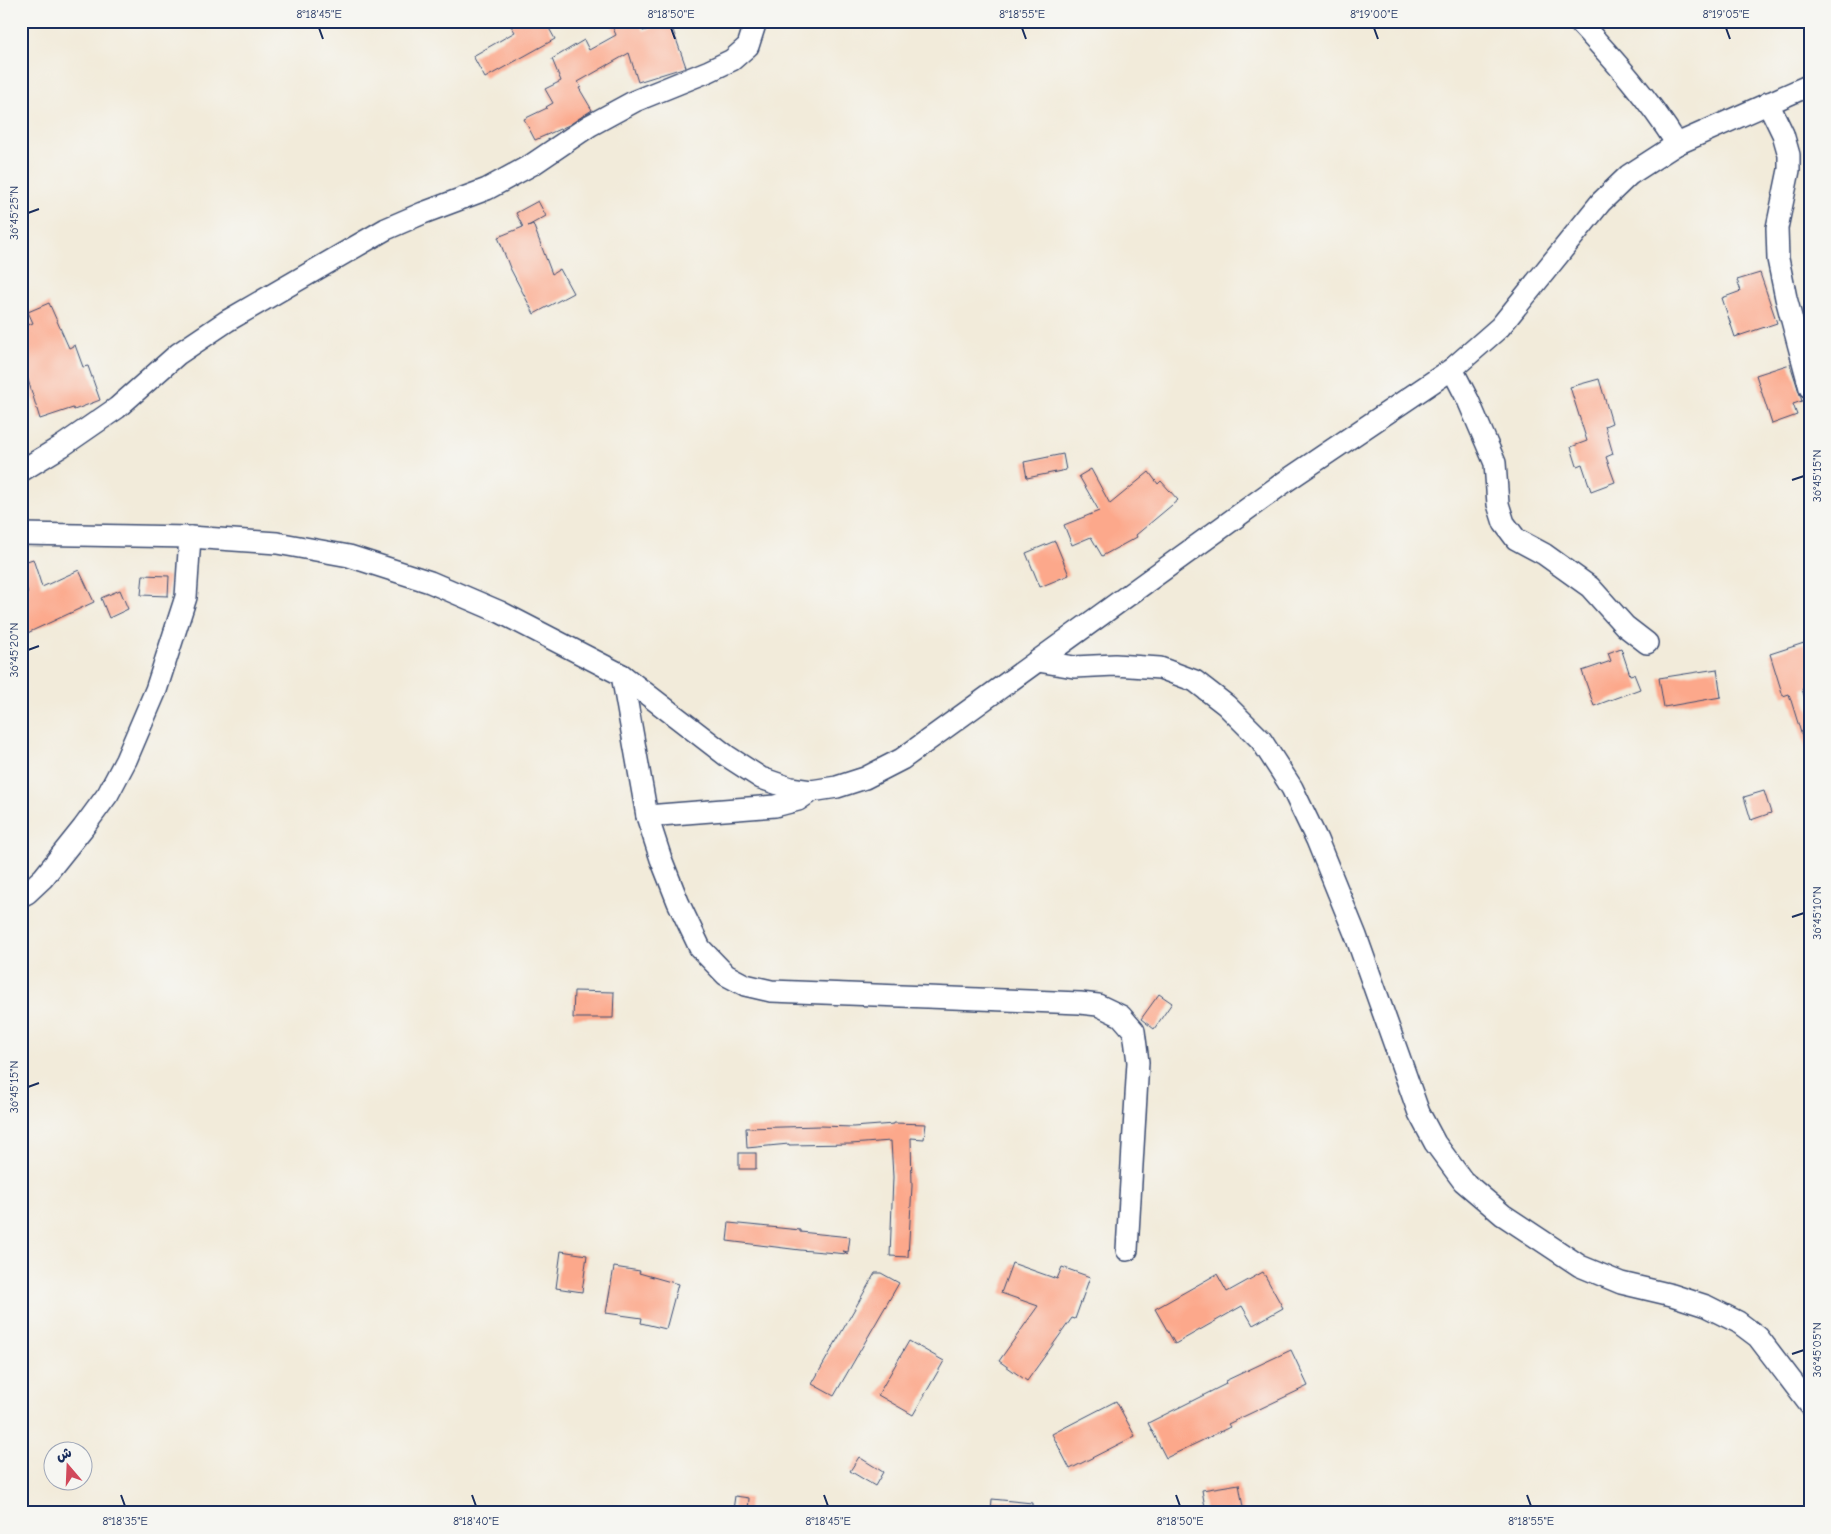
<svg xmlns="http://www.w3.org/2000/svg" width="1831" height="1534" font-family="'Comic Neue','Playpen Sans Arabic',sans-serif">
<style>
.building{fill:#fca88b}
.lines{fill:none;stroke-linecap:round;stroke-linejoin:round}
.minor-casing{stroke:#3b4b71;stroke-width:24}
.minor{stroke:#fff;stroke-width:21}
.ticks{fill:none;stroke:#1b2f5e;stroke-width:2}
.neatline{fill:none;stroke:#1b2f5e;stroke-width:2}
.ticks-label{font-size:12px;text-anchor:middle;fill:#1b2f5e}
</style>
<rect width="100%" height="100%" fill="#f6f6f2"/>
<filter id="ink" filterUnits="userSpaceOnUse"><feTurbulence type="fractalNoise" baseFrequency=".02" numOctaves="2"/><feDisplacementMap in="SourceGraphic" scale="10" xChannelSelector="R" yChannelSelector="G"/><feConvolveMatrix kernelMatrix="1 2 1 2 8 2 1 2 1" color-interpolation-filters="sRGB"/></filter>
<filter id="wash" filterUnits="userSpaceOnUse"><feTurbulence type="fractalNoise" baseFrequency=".0096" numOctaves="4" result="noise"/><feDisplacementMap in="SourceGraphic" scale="20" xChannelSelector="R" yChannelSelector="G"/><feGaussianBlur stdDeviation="1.12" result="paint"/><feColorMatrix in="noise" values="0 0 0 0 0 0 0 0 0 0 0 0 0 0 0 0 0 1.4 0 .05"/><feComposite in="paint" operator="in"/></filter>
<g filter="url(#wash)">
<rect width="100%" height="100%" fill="#f2ebda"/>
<g id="blocks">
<!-- building -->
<g class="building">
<polygon points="519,21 545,21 555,39 485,78 473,56 515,32 511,26"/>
<polygon points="610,21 639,21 643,31 670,22 686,67 638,82 629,53 578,82 581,87 579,88 592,110 569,125 535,140 524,119 547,108 546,107 553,103 545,89 561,81 552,59 584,40 589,50 616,35"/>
<polygon points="538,201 546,216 528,226 533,224 552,274 560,269 573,293 534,314 510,268 498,237 523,227 516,213"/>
<polygon points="1760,273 1777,323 1735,337 1722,298 1741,291 1737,280"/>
<polygon points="49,303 69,348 75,345 83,367 88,366 100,400 74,410 73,408 40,419 25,370 21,371 21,328 33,323 28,312"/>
<polygon points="1790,364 1802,401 1793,404 1797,415 1772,424 1756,375"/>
<polygon points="1599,379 1612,423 1605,426 1613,454 1606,457 1615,482 1591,491 1582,464 1577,466 1571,447 1587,441 1570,387"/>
<polygon points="1063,454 1066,470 1027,478 1024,462"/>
<polygon points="1091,469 1110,504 1149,472 1158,484 1161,481 1178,500 1136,535 1137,537 1102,556 1091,537 1072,545 1064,525 1099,511 1079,476"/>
<polygon points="1055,541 1069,575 1040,587 1026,553"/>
<polygon points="33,559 42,587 79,570 94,602 21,636 21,596 28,593 21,572 21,563"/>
<polygon points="143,575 169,576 168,596 141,595"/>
<polygon points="120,590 128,609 109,618 101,598"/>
<polygon points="1804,643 1810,663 1810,687 1802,689 1810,714 1810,749 1806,749 1789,694 1783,696 1770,654"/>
<polygon points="1621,648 1630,675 1634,674 1640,689 1594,706 1582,671 1611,661 1608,653"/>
<polygon points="1717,669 1721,697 1664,707 1659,678"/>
<polygon points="1764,791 1771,813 1751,820 1744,797"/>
<polygon points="574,991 614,992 613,1018 573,1018"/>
<polygon points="1159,994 1172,1003 1154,1029 1141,1019"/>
<polygon points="894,1123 926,1124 924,1139 911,1138 912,1186 908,1257 890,1256 893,1177 891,1141 851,1144 789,1145 789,1144 747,1148 746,1128 820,1126 853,1127 894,1124"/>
<rect x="739" y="1153" width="17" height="16"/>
<polygon points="729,1223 800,1230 800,1232 850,1237 848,1252 843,1251 848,1254 800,1250 727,1241"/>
<polygon points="561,1251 587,1255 582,1292 556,1288"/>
<polygon points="1012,1263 1057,1279 1062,1267 1090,1277 1075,1319 1072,1318 1027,1381 999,1361 1038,1306 1001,1293"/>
<polygon points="614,1267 640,1271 639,1273 678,1284 666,1329 641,1323 642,1318 606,1313"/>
<polygon points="1263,1272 1283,1308 1253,1325 1242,1306 1175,1344 1155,1309 1217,1274 1227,1292"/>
<polygon points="875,1273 881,1273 899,1283 834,1396 812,1384"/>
<polygon points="909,1341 944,1361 913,1415 878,1395"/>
<polygon points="1291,1350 1308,1386 1228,1424 1230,1427 1166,1458 1148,1423 1226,1384 1225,1381"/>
<polygon points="1116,1401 1135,1436 1070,1469 1052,1434"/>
<polygon points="859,1457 883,1472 875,1486 850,1471"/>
<polygon points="1239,1484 1244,1513 1206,1513 1202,1490"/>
<polygon points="735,1496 749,1498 748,1512 733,1510"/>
<polygon points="992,1499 1032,1503 1032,1513 991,1513"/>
</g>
</g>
</g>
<g filter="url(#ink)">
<use href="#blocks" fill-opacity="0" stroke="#3b4b71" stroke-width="1"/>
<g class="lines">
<!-- minor casing -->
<g class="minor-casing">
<g id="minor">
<path d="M1578,21C1615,61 1648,98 1677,144"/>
<polyline points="1768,103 1783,134 1789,155 1789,170 1777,228 1778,259 1786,298 1810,388"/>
<polyline points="1452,369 1468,400 1495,463 1498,504 1504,523 1516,539 1544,554 1590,587 1625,626 1647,643"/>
<polyline points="21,471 62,446 117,408 178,354 227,321 386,229 423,213 487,189 533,164 589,126 635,101 709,71 732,60 748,46 756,21"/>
<polyline points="21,534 190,537 277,543 349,556 430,582 500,612 622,675 727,756 761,778 790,788 811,791 837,787 865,778 902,759 1286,481 1452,369 1500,327 1601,202 1629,175 1677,144 1810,85"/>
<polyline points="1038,661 1074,667 1115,665 1160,668 1195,681 1226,705 1261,740 1292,788 1317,840 1356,936 1419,1113 1435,1143 1463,1181 1503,1215 1580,1266 1621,1283 1672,1295 1706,1306 1738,1322 1758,1337 1810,1405"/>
<polyline points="622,675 647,816 661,859 678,902 700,948 726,975 745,985 771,991 1080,1003 1098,1005 1121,1016 1134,1031 1138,1062 1127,1250"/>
<polyline points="647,816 775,806 798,800 811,791"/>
<polyline points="21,896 27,893 43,878 83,828 108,794 126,760 156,690 186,597 190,537"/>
</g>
</g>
<!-- minor -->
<use href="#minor" class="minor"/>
</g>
</g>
<!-- ticks -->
<path class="ticks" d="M319,28L323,39M671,28L675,39M1022,28L1026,39M1374,28L1378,39M1726,28L1730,39M28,213L39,209M1792,480L1804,476M28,650L39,646M1792,917L1804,913M28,1087L39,1083M1792,1354L1804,1350M121,1495L125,1506M472,1495L476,1506M824,1495L828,1506M1176,1495L1180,1506M1527,1495L1531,1506"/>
<!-- margin -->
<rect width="1831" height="1534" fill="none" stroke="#f6f6f2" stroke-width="55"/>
<!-- north arrow -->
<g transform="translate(68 1466) rotate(341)"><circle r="24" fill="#f6f6f2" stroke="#9ea6b7"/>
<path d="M0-4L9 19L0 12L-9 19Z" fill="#d1495b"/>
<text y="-8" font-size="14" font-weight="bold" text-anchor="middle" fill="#1b2f5e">ش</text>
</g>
<rect x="28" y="28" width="1776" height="1478" class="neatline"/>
<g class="ticks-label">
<text x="319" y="18">8°18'45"E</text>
<text x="671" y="18">8°18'50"E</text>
<text x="1022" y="18">8°18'55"E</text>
<text x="1374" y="18">8°19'00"E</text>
<text x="1726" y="18">8°19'05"E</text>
<text transform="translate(14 213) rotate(-90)" y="4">36°45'25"N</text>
<text transform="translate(1817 476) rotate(-90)" y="4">36°45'15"N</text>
<text transform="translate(14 650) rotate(-90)" y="4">36°45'20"N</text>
<text transform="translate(1817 913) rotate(-90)" y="4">36°45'10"N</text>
<text transform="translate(14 1087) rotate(-90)" y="4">36°45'15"N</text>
<text transform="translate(1817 1350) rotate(-90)" y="4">36°45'05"N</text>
<text x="125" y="1525">8°18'35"E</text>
<text x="476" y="1525">8°18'40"E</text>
<text x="828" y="1525">8°18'45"E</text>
<text x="1180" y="1525">8°18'50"E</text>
<text x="1531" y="1525">8°18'55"E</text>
</g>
</svg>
